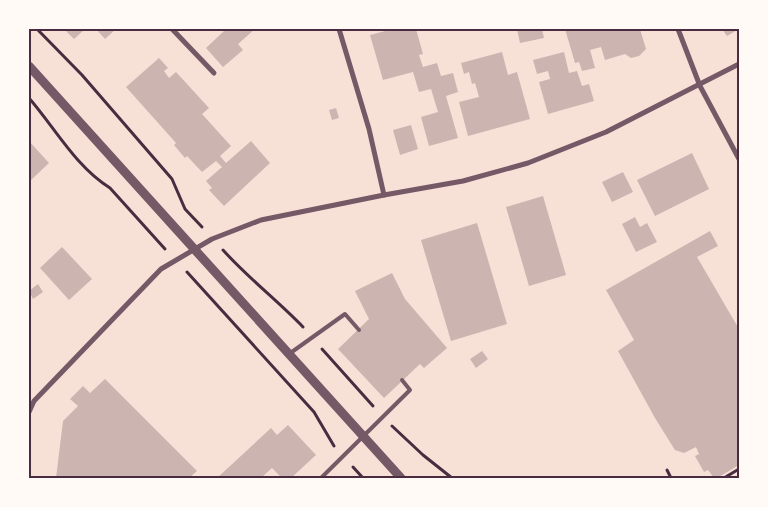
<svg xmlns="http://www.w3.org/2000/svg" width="768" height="507" font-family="Mulish,sans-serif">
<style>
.building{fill:#ccb4b1}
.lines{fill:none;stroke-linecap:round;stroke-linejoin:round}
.path{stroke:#4a2c40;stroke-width:3}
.service{stroke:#755966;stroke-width:4}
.minor{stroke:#755966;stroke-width:5}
.tertiary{stroke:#755966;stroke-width:9}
.neatline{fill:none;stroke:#4a2c40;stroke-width:2}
</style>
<rect width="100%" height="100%" fill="#f7e1d7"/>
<!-- building -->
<g class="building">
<polygon points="64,29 85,29 74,39"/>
<polygon points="96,29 116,29 105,39"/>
<polygon points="222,29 255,29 238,44 243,50 223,67 206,48 224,31"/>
<polygon points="393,29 416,29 423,54 419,55 423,67 437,63 441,76 453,73 458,92 446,96 458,138 429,146 421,117 438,112 431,89 419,92 413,72 383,80 370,35"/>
<polygon points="517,29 542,29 544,38 520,43"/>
<polygon points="565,29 640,29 646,49 639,56 631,58 625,54 605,60 601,47 590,50 595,68 582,71 579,62 575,63"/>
<polygon points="722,29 739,29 727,36"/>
<polygon points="502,52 508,75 517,72 530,119 468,136 459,102 479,97 475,83 472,84 469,72 464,74 461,63"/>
<polygon points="564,52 569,73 577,71 582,86 589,84 594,101 548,114 539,82 550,79 548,71 537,74 533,60"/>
<polygon points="159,58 168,68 164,71 169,78 176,72 209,108 202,114 231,146 220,156 226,163 251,141 270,163 224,206 209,190 212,188 206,181 222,167 216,161 202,172 187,156 185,158 174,145 176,143 126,87"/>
<polygon points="336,108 339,118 332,120 329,110"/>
<polygon points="411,125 418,149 400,155 393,130"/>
<polygon points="29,141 49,163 29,182"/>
<polygon points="692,153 709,189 655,216 637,180"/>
<polygon points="623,172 633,192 612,202 602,182"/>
<polygon points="543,196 566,275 529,286 506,207"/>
<polygon points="635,217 640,227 647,223 657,242 636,252 622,224"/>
<polygon points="477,223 507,324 451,341 421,240"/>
<polygon points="710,231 718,246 697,257 739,329 739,465 717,478 714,478 708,470 704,472 695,456 699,454 696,447 684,453 675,450 655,418 618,351 634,340 606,290"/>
<polygon points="62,247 92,279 69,300 40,268"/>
<polygon points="392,273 405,299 447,348 424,368 420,364 384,398 338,349 369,319 355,291"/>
<polygon points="38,284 43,292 33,299 29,291"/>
<polygon points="482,351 488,359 476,368 470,359"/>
<polygon points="105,379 197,471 189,478 56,478 63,421 78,406 70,399 83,386 90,393"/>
<polygon points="288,425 316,455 291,478 282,478 272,468 261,478 217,478 271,428 277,435"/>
</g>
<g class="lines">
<!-- path -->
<g class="path">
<polyline points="37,29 82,75 172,179 185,209 202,227"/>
<path d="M29,98C55,128 76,167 110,188L165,249"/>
<path d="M223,250C248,278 277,300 303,327"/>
<polyline points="187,272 314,412 334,446"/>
<polyline points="322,349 373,406"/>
<polyline points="392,426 423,455 452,478"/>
<polyline points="353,467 363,478"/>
<polyline points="667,470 671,478"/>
<polyline points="724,478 739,469"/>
</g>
<!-- service -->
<g class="service">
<polyline points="289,354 345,314 359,330"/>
<polyline points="321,478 410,390 402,380"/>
</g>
<!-- minor -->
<g class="minor">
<polyline points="172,29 214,73"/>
<polyline points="339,29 369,129 384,195"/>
<polyline points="678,29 700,86 739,159"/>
<polyline points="29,412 34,401 161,269 212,239 261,220 384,195 463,181 528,163 606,132 739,64"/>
</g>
<!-- tertiary -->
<polyline class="tertiary" points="29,66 401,478"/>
</g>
<!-- border -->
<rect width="768" height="507" fill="none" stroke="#fffaf5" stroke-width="60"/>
<rect x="30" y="30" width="708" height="447" class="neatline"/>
</svg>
